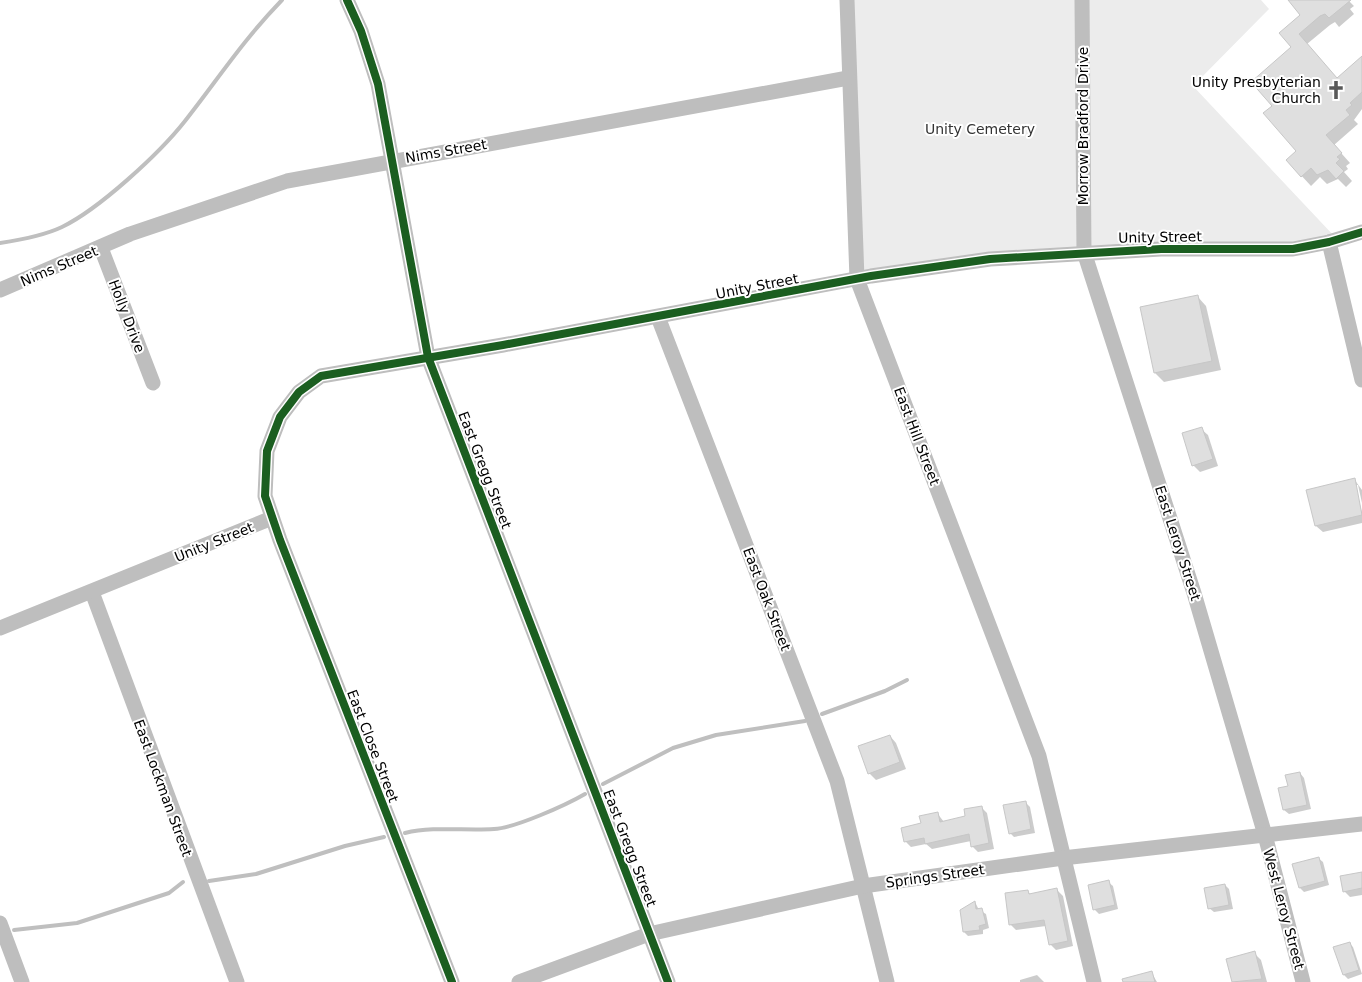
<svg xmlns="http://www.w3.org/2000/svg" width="1362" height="982" font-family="'DejaVu Sans',sans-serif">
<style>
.green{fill:#ececec}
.shadow{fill:#0003}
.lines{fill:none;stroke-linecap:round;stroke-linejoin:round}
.stream{stroke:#bfbfbf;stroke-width:4}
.building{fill:#dfdfdf;stroke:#c7c7c7}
.street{stroke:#bebebe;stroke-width:15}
.cycleway-casing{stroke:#fff;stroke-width:11}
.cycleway{stroke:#1b5e20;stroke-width:8}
.labels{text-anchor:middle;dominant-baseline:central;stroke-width:4;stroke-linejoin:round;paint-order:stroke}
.poi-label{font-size:14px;fill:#000;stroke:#fff;text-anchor:end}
.street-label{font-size:14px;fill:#000;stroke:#fff}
.park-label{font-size:14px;fill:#333;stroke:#fff}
</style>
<rect width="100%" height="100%" fill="#fff"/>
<!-- green -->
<polygon class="green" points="850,0 1261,0 1269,9 1193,86 1335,237 1316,242 1165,246 859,276"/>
<!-- shadow -->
<g class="shadow">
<polygon points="1289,0 1348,0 1354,6 1350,9 1354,14 1339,27 1335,22 1330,25 1307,44 1337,79 1362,59 1362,109 1354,120 1358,124 1334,145 1350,163 1346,166 1348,169 1344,172 1352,181 1346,187 1338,179 1327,184 1320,177 1311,186 1287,160 1298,151 1274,106 1302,15"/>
<polygon points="1197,296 1206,306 1221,370 1164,382 1155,373"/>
<polygon points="1201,429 1208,435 1218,466 1200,472 1193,465"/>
<polygon points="1354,479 1362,490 1362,503 1358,485 1355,485 1362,513 1362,523 1323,532 1316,526"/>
<polygon points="890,736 896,743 906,769 876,780 869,773"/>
<polygon points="1300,773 1304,778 1311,809 1289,814 1284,810 1280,789 1289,787"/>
<polygon points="1026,803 1030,807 1035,833 1014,837 1010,833"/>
<polygon points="981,807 987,813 994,849 978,852 972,846 971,841 932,849 926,844 911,847 906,842 937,813 944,822 967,817"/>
<polygon points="1318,858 1323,862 1329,885 1304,892 1300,888"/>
<polygon points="1362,873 1362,895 1350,897 1344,891"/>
<polygon points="1108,882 1113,886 1118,909 1099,914 1095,910 1089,886"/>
<polygon points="1225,885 1229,889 1233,909 1214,912 1209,908"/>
<polygon points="1057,890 1063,896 1073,946 1056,950 1050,944 1046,926 1016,930 1010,924 1028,892 1031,895"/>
<polygon points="975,902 979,910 986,914 989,928 983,930 983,934 968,936 964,932"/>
<polygon points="1349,943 1353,947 1362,974 1348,979 1344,975"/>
<polygon points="1254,953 1261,960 1267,982 1233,982 1227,960"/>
<polygon points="1151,972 1157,982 1130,982"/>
<polygon points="1037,975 1044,982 1020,982 1020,980"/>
</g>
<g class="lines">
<!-- stream -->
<g class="stream">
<path d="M0,243C20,240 43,236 62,227C99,209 159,154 185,121C218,79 244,39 282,0"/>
<polyline points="822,714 885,691 907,680"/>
<polyline points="603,784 673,748 716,735 805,721"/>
<path d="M405,833C434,826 465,831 494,829C515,828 566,805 585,794"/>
<polyline points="209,881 256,874 345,846 384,837"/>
<polyline points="14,930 77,923 169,893 183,882"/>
</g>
</g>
<!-- building -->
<g class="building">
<polygon points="1288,0 1351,0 1329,18 1325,14 1320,16 1299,34 1337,78 1362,56 1362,92 1350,103 1352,105 1346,110 1350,115 1326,135 1342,153 1337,157 1340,159 1336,163 1344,171 1336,179 1328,170 1317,175 1311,168 1301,177 1286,160 1296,151 1263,113 1272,106 1251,82 1291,47 1279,33 1300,15"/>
<polygon points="1198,295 1212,361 1154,373 1140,307"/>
<polygon points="1202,427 1213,459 1192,466 1182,433"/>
<polygon points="1355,478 1362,515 1315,526 1306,490"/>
<polygon points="890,735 900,762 868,774 858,746"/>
<polygon points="1300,772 1307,805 1283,810 1278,788 1288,786 1285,775"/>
<polygon points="1026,801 1031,829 1009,834 1003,805"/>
<polygon points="982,806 989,843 971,847 969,834 925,844 924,838 904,842 901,828 921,823 919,816 938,812 940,822 965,816 964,809"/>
<polygon points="1319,857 1325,881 1299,888 1292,864"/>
<polygon points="1362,872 1362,888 1343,892 1340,876"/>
<polygon points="1109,880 1115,905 1093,910 1088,885"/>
<polygon points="1225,884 1229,905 1208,909 1204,888"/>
<polygon points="1057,888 1068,941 1049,945 1044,920 1009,925 1005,893 1028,890 1029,894"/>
<polygon points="975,901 976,909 982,908 986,924 979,926 980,930 963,932 960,910"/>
<polygon points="1350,942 1359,970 1343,975 1333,947"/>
<polygon points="1255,951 1262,979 1232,982 1226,959"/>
<polygon points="1152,971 1155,982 1123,982 1122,979"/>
</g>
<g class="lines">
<!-- street -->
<g class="street">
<polyline points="347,0 361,31 378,84 428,357 668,982"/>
<polyline points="847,0 857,279 1039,756 1094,982"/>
<polyline points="1082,0 1084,252 1194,593 1265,835 1303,982"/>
<polyline points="1329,242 1362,380"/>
<polyline points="101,248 153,383"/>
<polyline points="0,290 130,234 287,181 848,78"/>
<polyline points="658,317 837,781 887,982"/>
<polyline points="92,592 237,982"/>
<polyline points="0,628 272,518"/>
<polyline points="0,923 22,982"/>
<polyline points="452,982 280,540 265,496 267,451 280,417 299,392 321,376 503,345 871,276 990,259 1161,249 1293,249 1329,242 1362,232"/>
<polyline points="519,982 649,934 863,886 1063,858 1362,824"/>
</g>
<!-- cycleway casing -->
<g class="cycleway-casing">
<g id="cycleway">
<polyline points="347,0 361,31 378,84 428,357 668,982"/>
<polyline points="452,982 280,540 265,496 267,451 280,417 299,392 321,376 503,345 871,276 990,259 1161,249 1293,249 1329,242 1362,232"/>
</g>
</g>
<!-- cycleway -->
<use href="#cycleway" class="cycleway"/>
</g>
<!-- icons -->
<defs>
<g id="church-bare" transform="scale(1.5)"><path d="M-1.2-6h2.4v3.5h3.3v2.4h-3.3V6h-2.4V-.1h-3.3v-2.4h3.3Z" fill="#595959" stroke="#fff" stroke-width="2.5" paint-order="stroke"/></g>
</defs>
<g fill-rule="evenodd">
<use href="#church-bare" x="1336" y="90"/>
</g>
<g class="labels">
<!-- poi labels -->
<g class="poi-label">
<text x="1321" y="82">Unity Presbyterian<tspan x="1321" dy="16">Church</tspan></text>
</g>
<!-- street labels -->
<g class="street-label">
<text transform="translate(1083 126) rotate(-90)">Morrow Bradford Drive</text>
<text transform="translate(446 151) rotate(-10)">Nims Street</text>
<text transform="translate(1160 237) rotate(-1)">Unity Street</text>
<text transform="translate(59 266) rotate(-23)">Nims Street</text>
<text transform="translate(757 286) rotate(-11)">Unity Street</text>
<text transform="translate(127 316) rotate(69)">Holly Drive</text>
<text transform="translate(917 436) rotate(69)">East Hill Street</text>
<text transform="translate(485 470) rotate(69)">East Gregg Street</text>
<text transform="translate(214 542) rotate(-22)">Unity Street</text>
<text transform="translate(1178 543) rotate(72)">East Leroy Street</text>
<text transform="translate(767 599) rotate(69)">East Oak Street</text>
<text transform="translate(373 746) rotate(69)">East Close Street</text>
<text transform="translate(163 788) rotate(70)">East Lockman Street</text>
<text transform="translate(630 848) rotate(69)">East Gregg Street</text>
<text transform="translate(935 876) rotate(-8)">Springs Street</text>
<text transform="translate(1284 909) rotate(75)">West Leroy Street</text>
</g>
<!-- park labels -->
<g class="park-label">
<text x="980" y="129">Unity Cemetery</text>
</g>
</g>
</svg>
